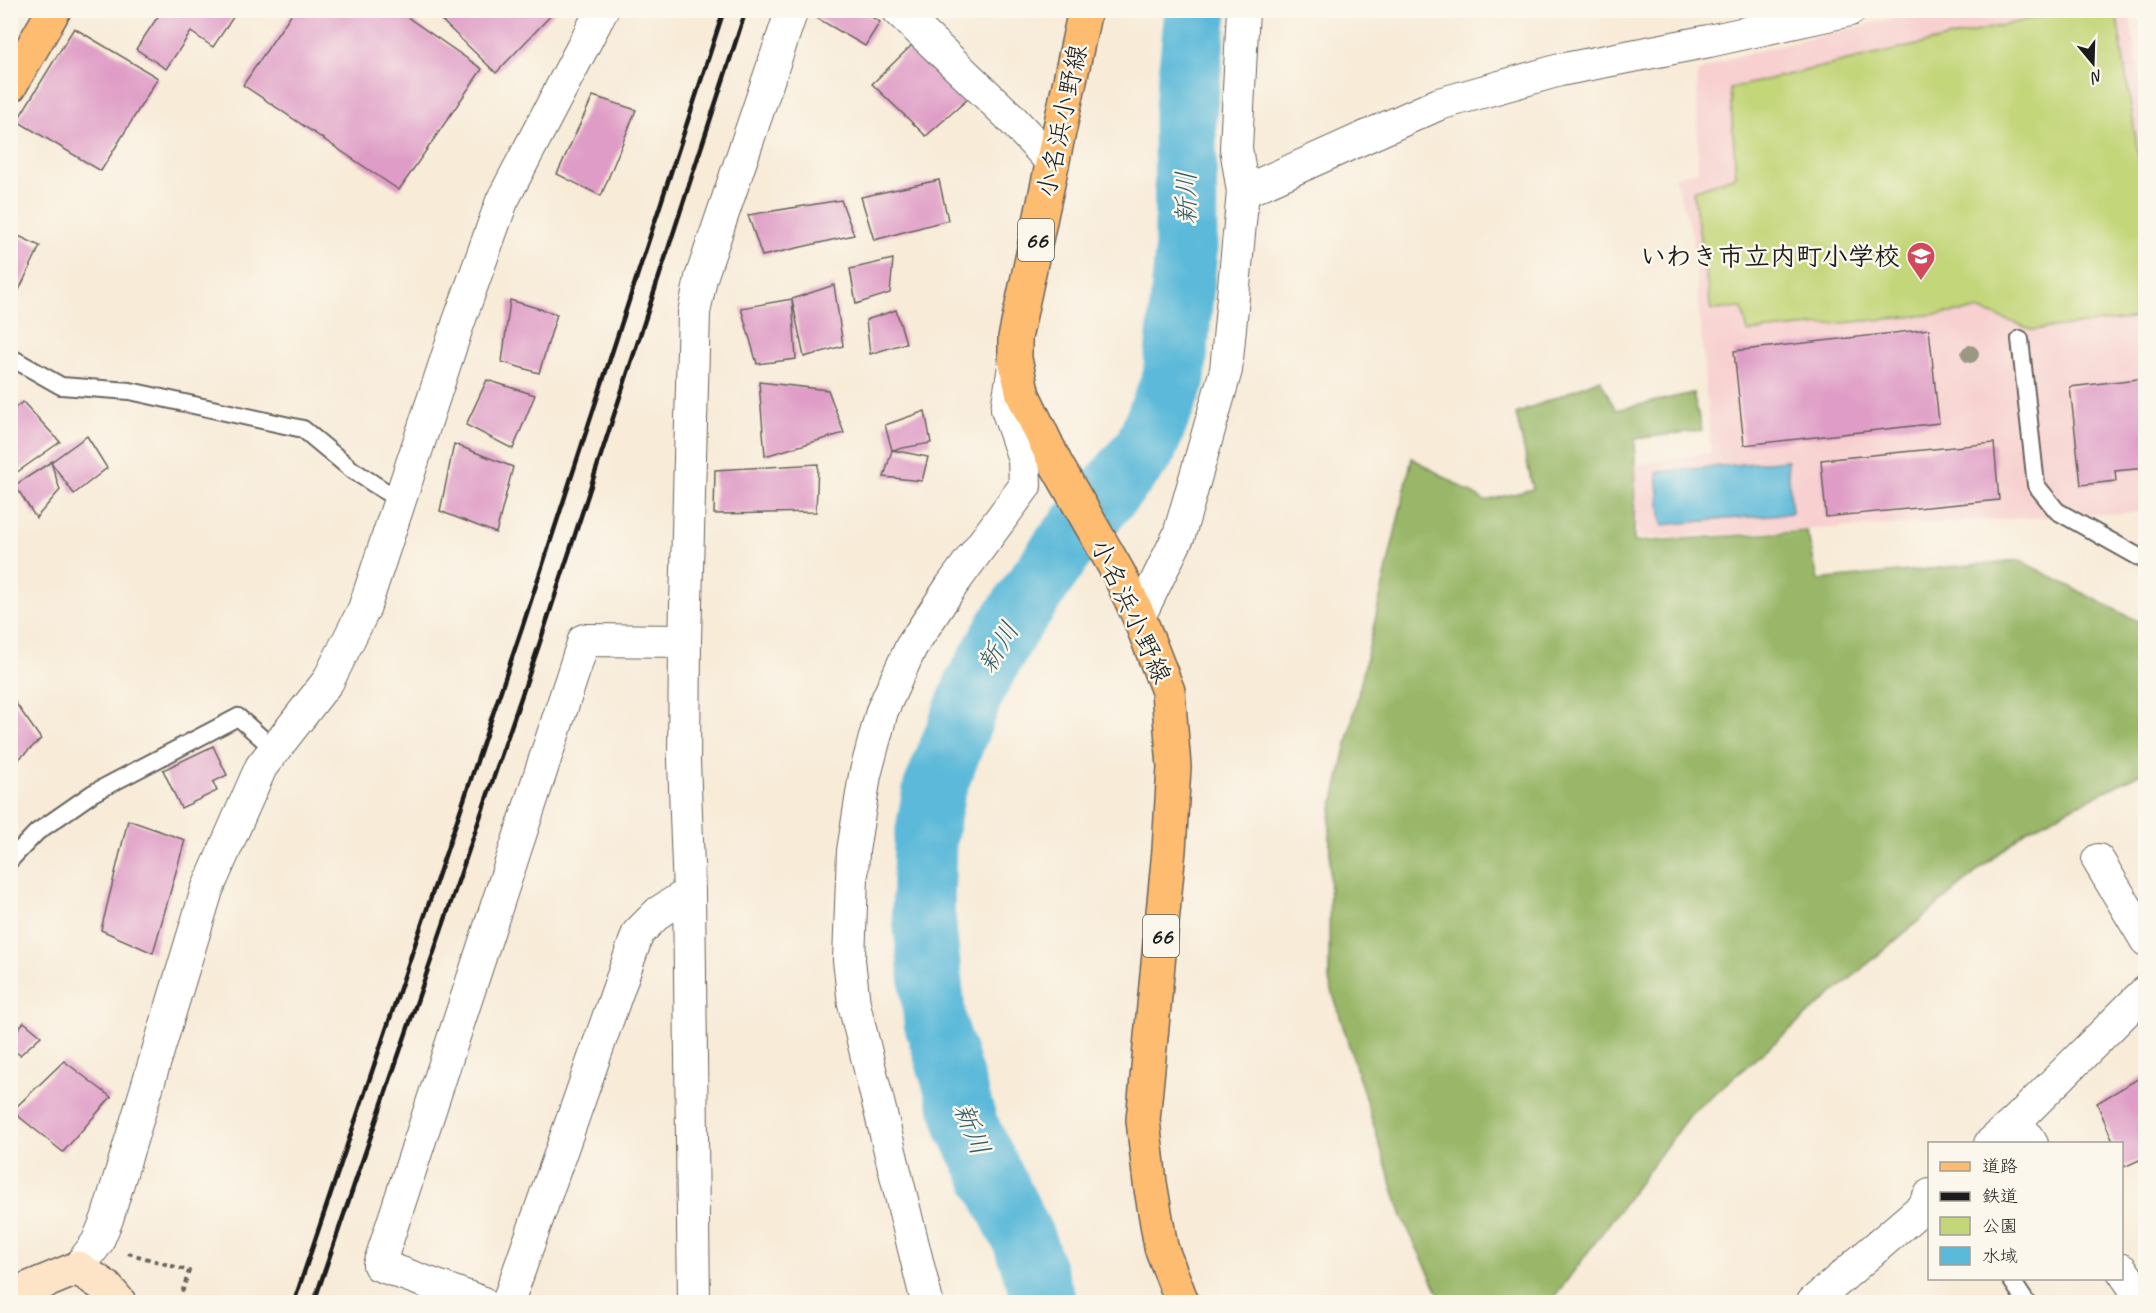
<svg xmlns="http://www.w3.org/2000/svg" width="2156" height="1313" font-family="Caveat,'Klee One',sans-serif">
<style>
.built{fill:#f7d0cf}
.green{fill:#c3d679;stroke:#70794a;stroke-width:1.5}
.forest{fill:#9ab769;stroke:#5b6a42;stroke-width:1.5}
.water{fill:#5bb9d9;stroke:#3c6a7a;stroke-width:1.5}
.lines{fill:none;stroke-linecap:round;stroke-linejoin:round}
.river{stroke:#5bb9d9;stroke-width:63}
.building{fill:#df9cc6}
.lane-casing{stroke:#69645e;stroke-width:20}
.street-casing{stroke:#69645e;stroke-width:34}
.secondary-casing{stroke:#69645e;stroke-width:36}
.primary-casing{stroke:#69645e;stroke-width:36}
.path{stroke:#69645e;stroke-width:4;stroke-dasharray:4.5 4.5;stroke-linecap:butt}
.lane{stroke:#fff;stroke-width:16}
.street{stroke:#fff;stroke-width:32}
.secondary{stroke:#fee4c6;stroke-width:33}
.primary{stroke:#fdbc70;stroke-width:33}
.rail{stroke:#1c1c1c;stroke-width:4.5}
.tree{fill:#9a9880}
.labels{text-anchor:middle;dominant-baseline:central;stroke-width:5;stroke-linejoin:round;paint-order:stroke}
.shield{fill:#fbf7ec;stroke:#5f5e5a;stroke-width:1.5}
.shield-label{font-size:24px;font-weight:bold;fill:#1c1c1c}
.street-label{font-size:26px;fill:#1c1c1c;stroke:#fbf7ec}
.poi-label{font-size:26px;font-weight:bold;fill:#1c1c1c;stroke:#fbf7ec;text-anchor:end}
.water-label{font-size:27px;font-style:italic;fill:#355b68;stroke:#fbf7ec}
</style>
<rect width="100%" height="100%" fill="#fbf7ec"/>
<filter id="ink" filterUnits="userSpaceOnUse"><feTurbulence type="fractalNoise" baseFrequency=".0167" numOctaves="2"/><feDisplacementMap in="SourceGraphic" scale="12" xChannelSelector="R" yChannelSelector="G"/><feConvolveMatrix kernelMatrix="1 2 1 2 8 2 1 2 1" color-interpolation-filters="sRGB"/></filter>
<filter id="wash" filterUnits="userSpaceOnUse"><feTurbulence type="fractalNoise" baseFrequency=".008" numOctaves="4" result="noise"/><feDisplacementMap in="SourceGraphic" scale="24" xChannelSelector="R" yChannelSelector="G"/><feGaussianBlur stdDeviation="1.35" result="paint"/><feColorMatrix in="noise" values="0 0 0 0 0 0 0 0 0 0 0 0 0 0 0 0 0 1.4 0 .05"/><feComposite in="paint" operator="in"/></filter>
<g filter="url(#wash)">
<rect width="100%" height="100%" fill="#f8ebd8"/>
<!-- built -->
<polygon class="built" points="1923,11 2129,11 2146,116 2145,512 1639,538 1626,467 1711,452 1693,237 1674,177 1698,171 1697,73 1731,58"/>
<!-- green -->
<polygon class="green" points="2065,11 2116,11 2145,198 2145,317 2033,330 1981,310 1748,332 1742,308 1711,310 1693,191 1736,176 1730,88"/>
<!-- forest -->
<polygon class="forest" points="1600,379 1616,410 1693,393 1702,430 1635,439 1634,542 1807,531 1818,580 2019,560 2145,625 2145,771 2024,832 1690,1114 1551,1302 1443,1302 1402,1217 1329,981 1330,818 1412,458 1485,501 1533,489 1516,414"/>
<!-- water -->
<polygon class="water" points="1787,460 1792,513 1662,525 1657,472"/>
<g class="lines">
<!-- river -->
<polyline class="river" points="1045,1302 1023,1238 967,1126 935,1022 923,908 925,842 934,790 975,686 1007,629 1063,548 1145,449 1174,378 1186,253 1185,118 1196,10"/>
</g>
<g id="blocks">
<!-- building -->
<g class="building">
<polygon points="10,10 20,10 10,26"/>
<polygon points="159,10 226,10 234,16 213,47 191,32 166,69 136,49 161,12"/>
<polygon points="294,10 397,10 482,69 399,190 243,85"/>
<polygon points="431,10 556,10 496,73"/>
<polygon points="803,10 860,10 880,22 865,46"/>
<polygon points="74,28 158,78 101,171 17,121"/>
<polygon points="915,42 969,98 926,136 872,84"/>
<polygon points="593,96 636,110 601,196 557,174"/>
<polygon points="939,180 948,220 874,240 861,197"/>
<polygon points="841,200 854,235 762,256 748,215"/>
<polygon points="10,232 40,246 10,309"/>
<polygon points="893,259 890,293 856,304 850,269"/>
<polygon points="834,285 843,346 804,357 792,299 796,359 757,364 741,308 792,299"/>
<polygon points="510,300 557,314 539,373 502,362"/>
<polygon points="896,310 906,343 870,354 866,320"/>
<polygon points="1929,329 1939,423 1744,445 1734,351"/>
<polygon points="2146,378 2146,468 2115,471 2116,481 2081,485 2070,387"/>
<polygon points="487,380 535,395 513,449 466,425"/>
<polygon points="759,382 828,390 844,433 765,456"/>
<polygon points="23,402 60,442 13,475 10,471 10,411"/>
<polygon points="925,411 931,443 892,450 885,425"/>
<polygon points="87,436 107,468 74,494 51,462"/>
<polygon points="1994,443 1999,500 1826,517 1821,460"/>
<polygon points="454,444 513,467 496,533 440,511"/>
<polygon points="892,450 928,457 922,481 884,477"/>
<polygon points="51,462 60,490 36,518 15,485"/>
<polygon points="818,464 816,512 714,514 715,470"/>
<polygon points="10,695 41,739 10,767"/>
<polygon points="213,746 227,775 213,782 217,791 181,808 163,770"/>
<polygon points="128,820 185,840 153,953 101,930"/>
<polygon points="24,1022 41,1036 20,1055 10,1047 10,1039"/>
<polygon points="64,1061 111,1097 63,1152 12,1111"/>
<polygon points="2146,1074 2146,1157 2124,1167 2122,1162 2122,1144 2114,1144 2097,1103"/>
</g>
</g>
</g>
<g filter="url(#ink)">
<use href="#blocks" fill-opacity="0" stroke="#69645e" stroke-width="1.5"/>
<g class="lines">
<!-- lane casing -->
<g class="lane-casing">
<g id="lane">
<polyline points="2020,339 2036,485 2057,511 2146,561"/>
<polyline points="10,357 61,386 130,391 303,429 351,469 400,501"/>
<polyline points="10,860 37,832 93,793 238,717 274,749"/>
<polyline points="2010,1278 2026,1302"/>
</g>
</g>
<!-- street casing -->
<g class="street-casing">
<g id="street">
<polyline points="898,10 1008,115 1053,163"/>
<polyline points="1243,192 1439,104 1560,70 1709,41 1850,10"/>
<polyline points="1139,617 1179,535 1226,370 1243,192 1236,148 1243,10"/>
<polyline points="2098,860 2146,940"/>
<polyline points="1990,1144 2016,1121"/>
<polyline points="2032,1144 2016,1121 2146,991"/>
<polyline points="78,1268 97,1243 107,1219 207,890 261,767 328,681 364,609 458,324 502,201 602,10"/>
<polyline points="2122,1270 2144,1302"/>
<polyline points="481,1302 379,1265 584,640 685,641"/>
<polyline points="508,1302 638,933 659,912 689,893"/>
<polyline points="694,1302 689,893 684,761 685,641 694,313 701,278 792,10"/>
<polyline points="927,1302 854,1004 849,960 853,851 865,775 882,711 911,647 952,585 1025,486 1024,459 1007,409 1015,360"/>
<polyline points="1813,1302 1923,1207 1930,1195"/>
</g>
</g>
<!-- secondary casing -->
<g class="secondary-casing">
<polyline id="secondary" points="10,1296 78,1268 106,1287 119,1302"/>
</g>
<!-- primary casing -->
<g class="primary-casing">
<g id="primary">
<polyline points="1085,10 1015,338 1015,359 1023,395 1056,464 1119,574 1139,617 1168,691 1174,767 1169,850 1143,1120 1150,1183 1161,1247 1182,1302"/>
<polyline points="10,86 54,10"/>
</g>
</g>
<!-- path -->
<polyline class="path" points="128,1253 189,1271 179,1302"/>
<!-- lane -->
<use href="#lane" class="lane"/>
<!-- street -->
<use href="#street" class="street"/>
<!-- secondary -->
<use href="#secondary" class="secondary"/>
<!-- primary -->
<use href="#primary" class="primary"/>
<!-- rail -->
<g class="rail">
<polyline points="294,1302 522,628 724,10"/>
<polyline points="314,1302 539,645 746,10"/>
</g>
</g>
<!-- trees -->
<circle class="tree" cx="1970" cy="354" r="9"/>
</g>
<!-- icons -->
<defs>
<g id="school-pin" transform="scale(1.5)"><path d="M0 17L-7.5 6A9.5 9.5 0 1 1 7.5 6Z" fill="#d1495b" stroke="#fbf7ec"/><path d="M0-5L7-2L0 1L-7-2ZM-4 1L0 2.5L4 1V4Q0 6-4 4Z" fill="#fff"/></g>
</defs>
<g fill-rule="evenodd">
<use href="#school-pin" x="1921" y="256"/>
</g>
<g class="labels">
<!-- shield labels -->
<g class="shield">
<rect x="1018" y="219" width="36" height="42" rx="4.5"/>
<rect x="1143" y="915" width="36" height="42" rx="4.5"/>
</g>
<g class="shield-label">
<text x="1036" y="240">66</text>
<text x="1161" y="936">66</text>
</g>
<!-- street labels -->
<g class="street-label">
<text transform="translate(1062 121) rotate(-78)">小名浜小野線</text>
<text transform="translate(1131 611) rotate(65)">小名浜小野線</text>
</g>
<!-- poi labels -->
<g class="poi-label">
<text x="1900" y="256">いわき市立内町小学校</text>
</g>
<!-- water labels -->
<g class="water-label">
<text transform="translate(1186 198) rotate(-90)">新川</text>
<text transform="translate(998 647) rotate(-59)">新川</text>
<text transform="translate(972 1129) rotate(68)">新川</text>
</g>
</g>
<!-- margin -->
<rect width="2156" height="1313" fill="none" stroke="#fbf7ec" stroke-width="36"/>
<!-- legend -->
<rect x="1928" y="1142" width="195" height="138" fill="#fbf7ec" stroke="#a29f99" stroke-width="1.5"/>
<rect x="1940" y="1162" width="30" height="9" fill="#fdbc70" stroke="#a29f99" stroke-width="1.5"/>
<text x="1982" y="1172" font-size="18" fill="#1c1c1c">道路</text>
<rect x="1940" y="1192" width="30" height="9" fill="#1c1c1c" stroke="#a29f99" stroke-width="1.5"/>
<text x="1982" y="1202" font-size="18" fill="#1c1c1c">鉄道</text>
<rect x="1940" y="1217" width="30" height="18" fill="#c3d679" stroke="#a29f99" stroke-width="1.5"/>
<text x="1982" y="1232" font-size="18" fill="#1c1c1c">公園</text>
<rect x="1940" y="1247" width="30" height="18" fill="#5bb9d9" stroke="#a29f99" stroke-width="1.5"/>
<text x="1982" y="1262" font-size="18" fill="#1c1c1c">水域</text>
<!-- north arrow -->
<g transform="translate(2093 63) rotate(161)" stroke="#fbf7ec" stroke-width="4.5" paint-order="stroke">
<path d="M0-4.5L10 22L0 15L-10 22Z" fill="#1c1c1c"/>
<text y="-9" font-size="16" font-weight="bold" text-anchor="middle" fill="#1c1c1c">N</text>
</g>
</svg>
